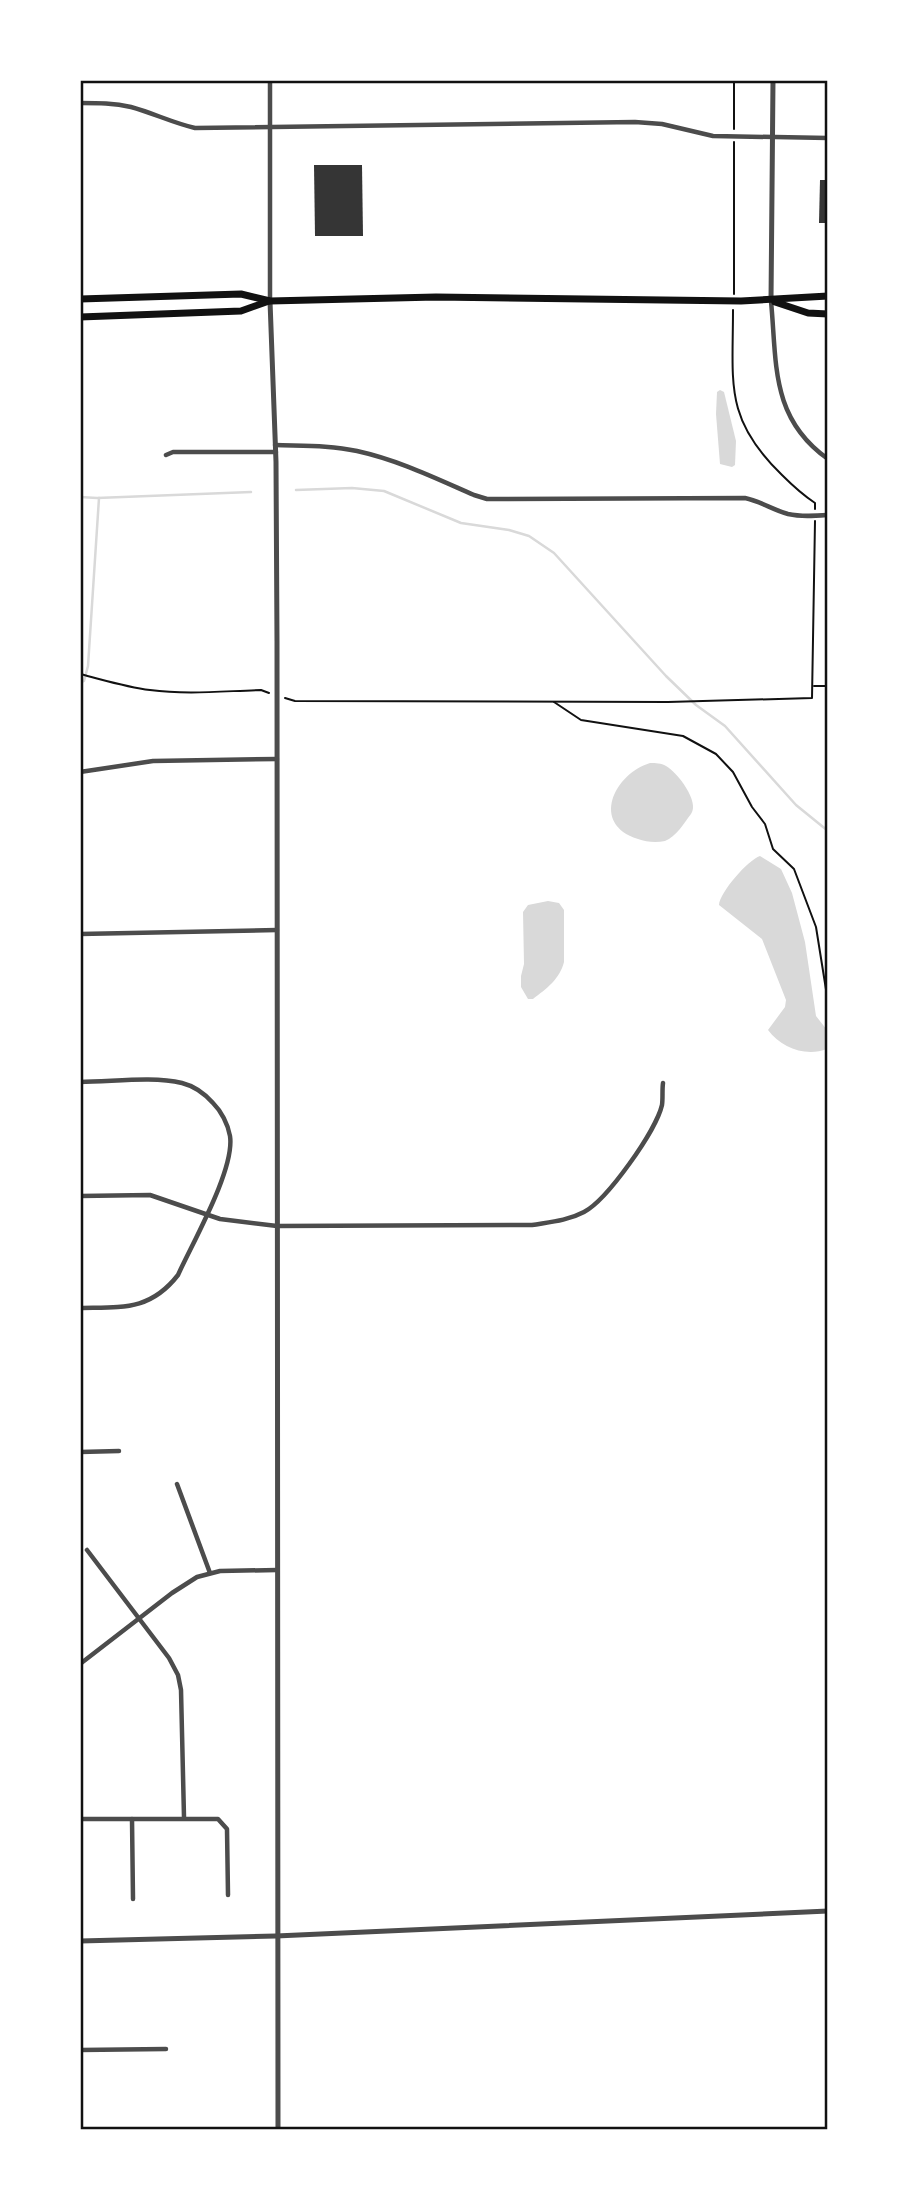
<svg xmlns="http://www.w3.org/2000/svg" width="908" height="2210" font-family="Raleway,sans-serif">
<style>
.water{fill:#d9d9d9}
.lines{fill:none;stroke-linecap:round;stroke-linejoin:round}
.stream{stroke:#d9d9d9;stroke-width:2.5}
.building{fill:#353535}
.path{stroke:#111;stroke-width:2}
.minor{stroke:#4c4c4c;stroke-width:4.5}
.tertiary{stroke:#4c4c4c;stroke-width:5}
.primary{stroke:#111;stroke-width:7}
.neatline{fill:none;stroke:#111;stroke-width:2.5}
</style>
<rect width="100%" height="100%" fill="#fff"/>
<!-- water -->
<g class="water">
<polygon points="720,390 724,392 736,441 735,465 732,467 720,464 716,414 717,392"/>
<path d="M650,763C656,763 661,763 666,766C678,773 700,802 691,814C684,823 676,837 665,841C656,843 646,842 638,839C590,824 614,774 650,763Z"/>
<path d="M760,856L781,869L792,893L805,942L816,1016L827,1030V1049C806,1057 781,1048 768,1030L785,1007L786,1000L762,939L719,905C720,892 748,860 760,856Z"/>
<path d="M548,901L559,903L564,910V962C560,979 546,989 533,999H528L521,987V976L524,964L523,912L528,905Z"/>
</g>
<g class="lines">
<!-- stream -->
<g class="stream">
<polyline points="296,490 352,488 384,491 461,523 509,530 529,536 554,553 666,676 696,705 725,726 796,805 828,831"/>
<polyline points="80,497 97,498 251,492"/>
<polyline points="80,683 84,681 88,666 99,498"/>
</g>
</g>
<!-- building -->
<g class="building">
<polygon points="314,165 362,165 363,236 315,236"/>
<polygon points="820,180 828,180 828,223 819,223"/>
</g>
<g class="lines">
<!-- path -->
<g class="path">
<polyline points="734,80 734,129"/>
<polyline points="734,294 734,142"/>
<path d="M733,310C733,384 724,419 782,475C792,485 803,495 815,503V509"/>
<path d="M80,674C104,680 126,687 150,690C187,695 224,691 261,690L269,693"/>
<polyline points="814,686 828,686"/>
<polyline points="285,698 295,701 668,702 812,698 815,521"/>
<polyline points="554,702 581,720 683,736 716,754 733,772 752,807 765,824 773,849 794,869 816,927 828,1002"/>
</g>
<!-- minor -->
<g class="minor">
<polyline points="270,80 270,300"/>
<path d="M80,103C98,103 114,103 131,107C153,113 173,123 195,128L635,122L662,124L713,136L828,138"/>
<path d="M771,301C777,363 770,418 828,459"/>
<path d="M275,445C302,446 330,445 357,451C398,460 435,478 474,495L487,499L745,498C760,501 773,510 788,514C801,517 814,516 828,515"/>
<polyline points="166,455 173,452 276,452"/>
<polyline points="80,772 153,761 277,759"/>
<polyline points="80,934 277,930"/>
<path d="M80,1082C112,1082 152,1076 182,1083C194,1086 205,1094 213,1103C221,1111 228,1124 230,1136C235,1169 193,1242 178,1275C150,1311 122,1307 80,1308"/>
<path d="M80,1196L150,1195L220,1219L277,1226L532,1225C550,1222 567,1221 584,1212C607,1200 656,1131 662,1105C663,1098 662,1090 663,1083"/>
<polyline points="80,1452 119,1451"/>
<polyline points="177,1484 210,1573"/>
<polyline points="87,1550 169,1658 178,1675 181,1690 184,1817"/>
<polyline points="80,1664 172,1593 197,1577 220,1571 277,1570"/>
<polyline points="80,1819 218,1819 227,1829 228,1895"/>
<polyline points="132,1819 133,1899"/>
<polyline points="80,2050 166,2049"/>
</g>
<!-- tertiary -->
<g class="tertiary">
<polyline points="270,301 276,462 277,641 278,2130"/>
<polyline points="771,301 773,80"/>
<polyline points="80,1941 276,1936 828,1911"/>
</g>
<!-- primary -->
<g class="primary">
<polyline points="80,299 241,294 270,301 436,297 741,301 828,296"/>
<polyline points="775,302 808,313 828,314"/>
<polyline points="80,317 241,311 269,301"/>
</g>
</g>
<!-- border -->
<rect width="908" height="2210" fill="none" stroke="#ffffff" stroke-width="164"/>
<rect x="82" y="82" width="744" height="2046" class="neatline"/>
</svg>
